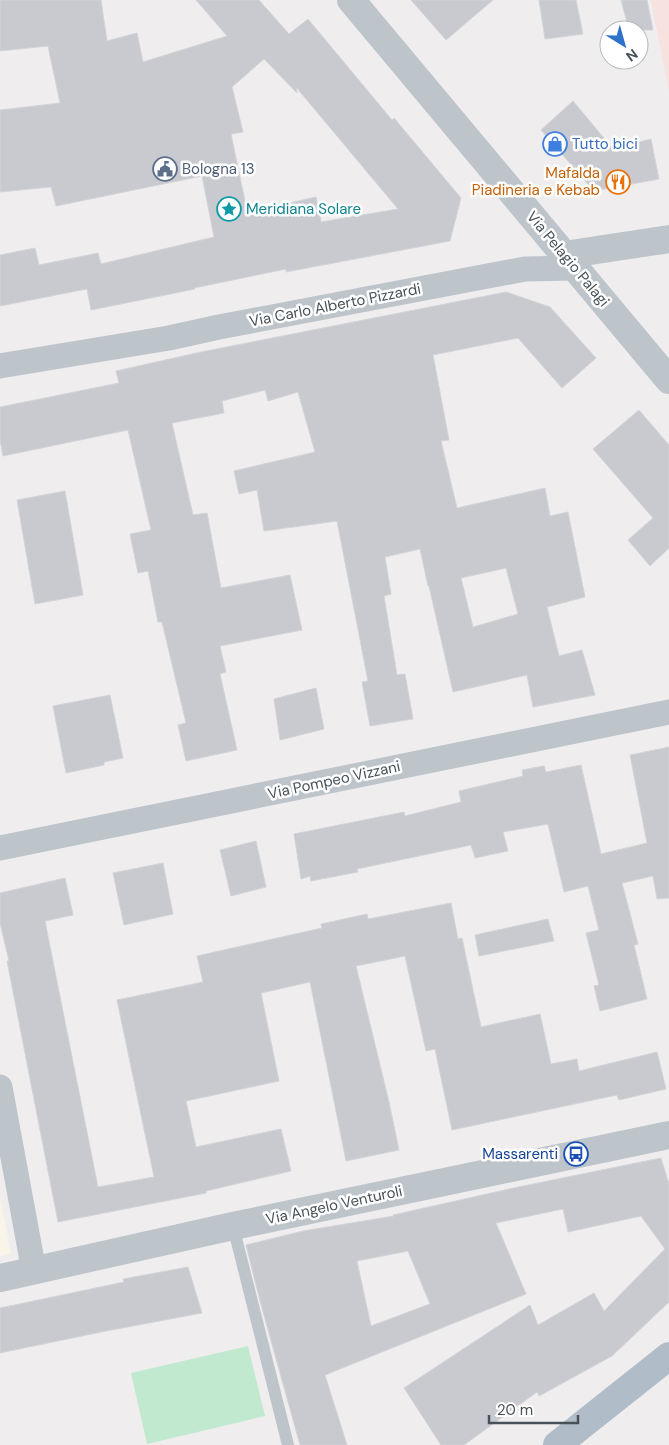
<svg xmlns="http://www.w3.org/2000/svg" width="669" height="1445" font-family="'DM Sans',sans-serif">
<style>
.commercial{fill:#f9f4e8}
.medical{fill:#f7e2e0}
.green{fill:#c0e9d0}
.building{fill:#c9cad0;stroke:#d2d4d8;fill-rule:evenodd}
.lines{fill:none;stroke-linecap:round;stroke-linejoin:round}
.service{stroke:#bdc5cb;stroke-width:12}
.minor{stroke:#bdc5cb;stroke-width:25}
.tertiary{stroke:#bdc5cb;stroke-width:28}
.primary{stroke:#b0bdc9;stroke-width:28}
.labels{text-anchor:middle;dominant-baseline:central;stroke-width:5;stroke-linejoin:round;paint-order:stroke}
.shop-label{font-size:15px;fill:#366cbe;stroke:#fff;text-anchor:start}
.service-label{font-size:15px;fill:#4e5e75;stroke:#fff;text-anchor:start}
.food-label{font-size:15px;fill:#c56008;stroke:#fff;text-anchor:end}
.culture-label{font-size:15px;fill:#0d838f;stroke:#fff;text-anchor:start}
.street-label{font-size:15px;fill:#485158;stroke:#fff}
.transit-label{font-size:15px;fill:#164399;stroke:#fff;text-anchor:end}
</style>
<rect width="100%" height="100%" fill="#f0edee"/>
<!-- commercial -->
<polygon class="commercial" points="0,1196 11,1254 0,1256"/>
<!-- medical -->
<polygon class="medical" points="651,0 669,0 669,91"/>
<!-- green -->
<polygon class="green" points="248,1346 265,1416 147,1444 131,1373"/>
<!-- building -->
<g class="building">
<path d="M0,0H101L107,41L137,33L143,62L227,36L196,0H259L289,34L308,19L392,120L394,118L461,198L450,241L286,272V269L194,288L195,289L91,310L87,289L0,306V255L35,248L39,265L98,253L101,264L214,237L202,176L56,206L51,187L0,192V110L60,103L48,46L0,51ZM264,59L297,93L296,87L398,209L321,222L316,197L249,212L248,205L246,206L231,134L243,132L232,87Z"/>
<polygon points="411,0 493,0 446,40"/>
<polygon points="539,0 576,0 583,34 545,39"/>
<polygon points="621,0 647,0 653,30 629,30"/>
<polygon points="573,101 613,149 651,139 659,179 594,191 541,130"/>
<path d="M506,292L550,307L596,358L562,388L518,338L433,355L449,440L441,441L457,508L545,488L550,516L568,512L585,597L547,607L559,656L582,650L595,695L533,707L527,675L453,692L429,586H428L420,549L385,557L391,594L384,596L397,675L405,674L413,719L370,726L362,682L368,681L337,521L264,531L257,490L239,494L234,471L315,452L298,392L268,401L265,390L222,401L224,413L172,423L193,515L207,513L221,588L290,575L302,630L220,646L226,672L220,674L237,750L186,761L178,725L186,723L162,622H158L148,571L138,573L130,534L151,530L128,430L3,456L0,440V407L119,383L116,371L201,352ZM506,568L518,614L473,627L461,578Z"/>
<polygon points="639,410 669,445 669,548 650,566 628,540 653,518 593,449"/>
<polygon points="65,491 83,595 35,604 17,500"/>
<polygon points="316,688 324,729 280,740 274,699"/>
<polygon points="110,695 123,758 104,762 104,765 66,773 53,706"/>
<polygon points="669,747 669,898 657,899 653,876 622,883 638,944 634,945 647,999 600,1011 594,986 599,985 586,933 599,930 588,886 564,892 548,824 503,832 508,851 475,858 471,845 357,869 358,872 311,881 310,876 301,879 294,834 404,812 405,816 461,802 459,791 523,776 522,770 544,766 546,772 581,765 601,854 647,843 630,755"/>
<polygon points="256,841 266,887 231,896 220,850"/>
<polygon points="163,863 173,914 124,925 113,873"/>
<polygon points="65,878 73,915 45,921 98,1187 154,1177 117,1000 203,982 197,956 322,928 321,924 367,914 368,919 451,903 458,939 462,938 481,1027 540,1014 551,1064 577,1059 579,1071 657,1052 666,1089 619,1100 617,1095 452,1130 435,1049 426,1051 405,956 356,966 389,1102 399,1150 346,1161 310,982 261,993 279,1081 186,1101 196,1147 281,1129 291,1171 206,1191 206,1193 58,1222 7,961 9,961 0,923 0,893"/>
<polygon points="548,919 554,941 479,956 475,935"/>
<path d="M661,1158L669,1184V1302L612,1356L539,1396L537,1392L464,1445H441L404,1388L530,1305L538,1325L594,1293L604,1311L665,1249L641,1216L568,1232L563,1209L496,1223L526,1294L325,1375L347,1445H300L260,1301L246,1245L303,1231L394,1216L393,1215L518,1187ZM408,1251L430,1304L371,1326L357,1261Z"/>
<polygon points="188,1267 202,1313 106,1331 0,1353 0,1308 124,1282 123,1279"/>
</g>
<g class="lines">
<!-- service -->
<polyline class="service" points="233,1226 288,1445"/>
<!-- minor -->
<g class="minor">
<polyline points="0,366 169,338 219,327 525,269 575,268"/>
<polyline points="0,848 669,712"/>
<polyline points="0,1087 34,1271"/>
</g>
<!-- tertiary -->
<g class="tertiary">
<polyline points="351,0 669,380"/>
<polyline points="564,255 669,239"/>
<polyline points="0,1278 233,1226 669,1135"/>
</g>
<!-- primary -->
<polyline class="primary" points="557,1445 669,1356"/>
</g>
<!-- icons -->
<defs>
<g id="shop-ring" transform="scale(1.25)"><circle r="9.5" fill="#fff" stroke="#3f7fe0" stroke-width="1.5"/><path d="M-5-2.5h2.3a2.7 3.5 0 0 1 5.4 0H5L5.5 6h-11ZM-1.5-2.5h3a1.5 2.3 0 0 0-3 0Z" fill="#3f7fe0"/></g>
<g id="civic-ring" transform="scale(1.25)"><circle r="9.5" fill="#fff" stroke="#5c6f8a" stroke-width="1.5"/><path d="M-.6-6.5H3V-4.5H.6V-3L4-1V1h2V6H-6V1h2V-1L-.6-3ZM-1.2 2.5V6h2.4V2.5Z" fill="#5c6f8a"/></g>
<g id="restaurant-ring" transform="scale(1.25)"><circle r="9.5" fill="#fff" stroke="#e8710a" stroke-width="1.5"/><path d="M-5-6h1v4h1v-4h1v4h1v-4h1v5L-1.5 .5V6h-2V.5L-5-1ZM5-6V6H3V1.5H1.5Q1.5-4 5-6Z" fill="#e8710a"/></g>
<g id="sight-ring" transform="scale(1.25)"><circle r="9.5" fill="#fff" stroke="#0f9aa8" stroke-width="1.5"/><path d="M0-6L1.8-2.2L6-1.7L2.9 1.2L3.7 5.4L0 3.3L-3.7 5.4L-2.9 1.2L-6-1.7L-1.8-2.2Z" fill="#0f9aa8"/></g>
<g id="bus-ring" transform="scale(1.25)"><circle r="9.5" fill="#fff" stroke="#1a4fb4" stroke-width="1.5"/><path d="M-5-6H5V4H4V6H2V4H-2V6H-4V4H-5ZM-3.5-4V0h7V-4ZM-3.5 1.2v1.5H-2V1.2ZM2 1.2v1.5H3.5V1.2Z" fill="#1a4fb4"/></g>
</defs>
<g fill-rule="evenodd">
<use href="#shop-ring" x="555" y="144"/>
<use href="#civic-ring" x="165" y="169"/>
<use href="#restaurant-ring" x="618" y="182"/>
<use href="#sight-ring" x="229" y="209"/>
<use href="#bus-ring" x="576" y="1154"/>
</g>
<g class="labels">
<!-- shop labels -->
<g class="shop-label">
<text x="572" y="144">Tutto bici</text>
</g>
<!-- service labels -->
<g class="service-label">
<text x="182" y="169">Bologna 13</text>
</g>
<!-- food labels -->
<g class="food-label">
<text x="600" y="173">Mafalda<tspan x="600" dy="17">Piadineria e Kebab</tspan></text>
</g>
<!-- culture labels -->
<g class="culture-label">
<text x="246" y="209">Meridiana Solare</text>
</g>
<!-- street labels -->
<g class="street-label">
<text transform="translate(568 259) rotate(50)">Via Pelagio Palagi</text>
<text transform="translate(335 305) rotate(-11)">Via Carlo Alberto Pizzardi</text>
<text transform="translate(334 780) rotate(-12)">Via Pompeo Vizzani</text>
<text transform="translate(334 1205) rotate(-12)">Via Angelo Venturoli</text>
</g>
<!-- transit labels -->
<g class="transit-label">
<text x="558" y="1154">Massarenti</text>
</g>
</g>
<!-- north arrow -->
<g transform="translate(624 45) rotate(143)"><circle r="24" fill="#ffffff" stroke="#b6b9bc"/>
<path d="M0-4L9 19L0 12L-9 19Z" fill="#2e72c9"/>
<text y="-8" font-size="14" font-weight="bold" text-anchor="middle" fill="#485158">N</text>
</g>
<!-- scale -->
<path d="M489 1415v8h89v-8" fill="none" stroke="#485158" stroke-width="2.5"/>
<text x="497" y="1415" font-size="15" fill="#485158" stroke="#ffffff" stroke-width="4" paint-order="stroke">20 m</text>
</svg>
